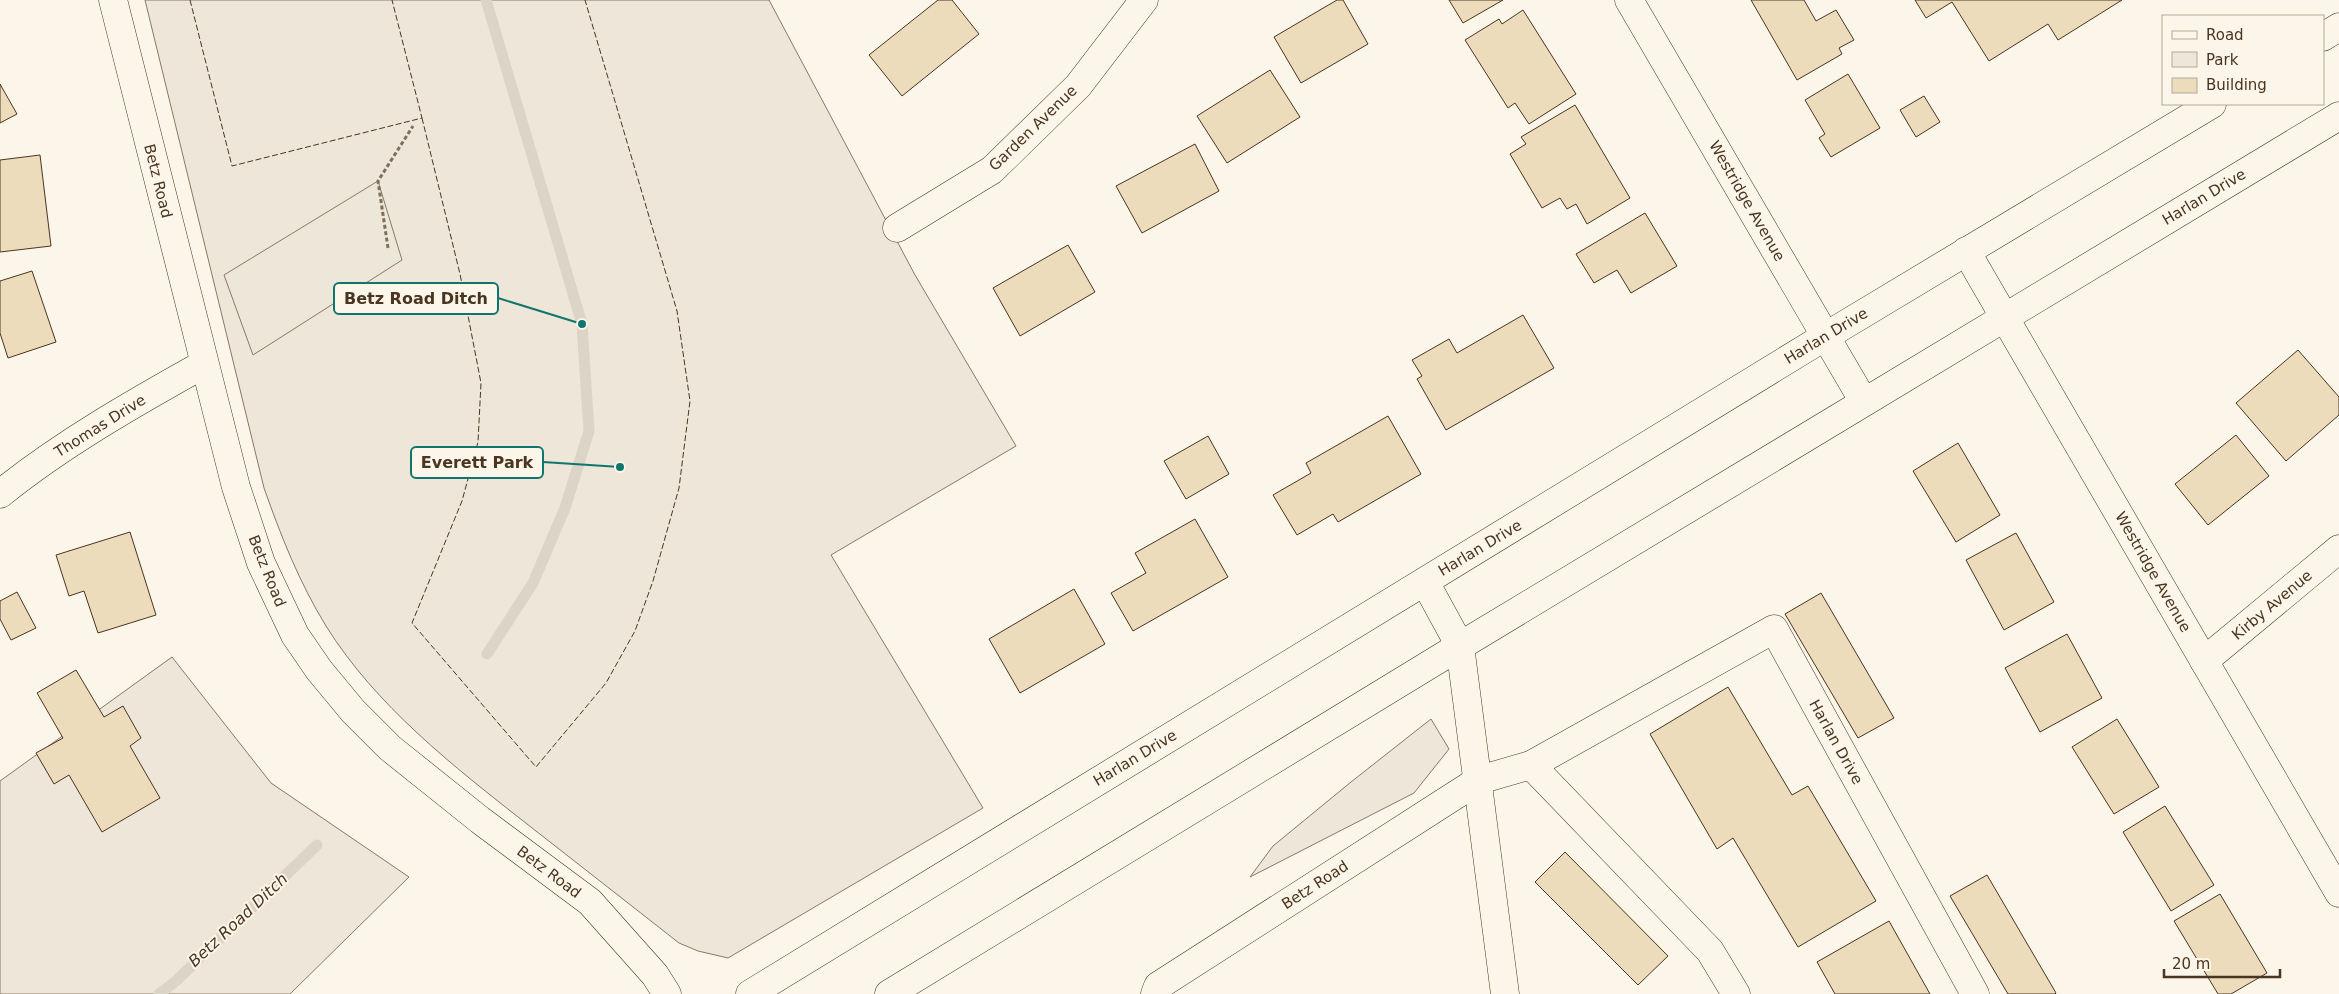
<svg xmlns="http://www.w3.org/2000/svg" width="2339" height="994" font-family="'DejaVu Sans',sans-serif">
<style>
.green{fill:#ede6d9;stroke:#887966}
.parking{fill:#ede7d9;stroke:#887966}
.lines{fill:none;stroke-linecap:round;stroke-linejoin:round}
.stream{stroke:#dcd4c6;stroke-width:11}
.building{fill:#ecdcbc;stroke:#4a3520}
.street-casing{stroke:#4a3520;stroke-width:29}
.secondary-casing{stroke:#4a3520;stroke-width:29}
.primary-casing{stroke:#4a3520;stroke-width:29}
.path{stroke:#7f6f5c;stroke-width:3;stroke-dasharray:4 2.5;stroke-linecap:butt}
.street{stroke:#fbf6e9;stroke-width:28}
.secondary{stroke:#fbf6e9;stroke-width:28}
.primary{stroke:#fbf6e9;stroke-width:28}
.fence{stroke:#4a3520;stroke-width:1;stroke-dasharray:6 2.5;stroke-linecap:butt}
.labels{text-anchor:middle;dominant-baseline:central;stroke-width:4;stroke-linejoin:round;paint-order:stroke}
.street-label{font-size:15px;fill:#4a3520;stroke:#fbf6e9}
.water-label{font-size:16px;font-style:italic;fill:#4a3520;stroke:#fbf6e9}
.leader{fill:none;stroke:#0f766e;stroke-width:2}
.callout-dot{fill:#0f766e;stroke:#fbf6e9;stroke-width:2}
.callout{fill:#fbf6e9;stroke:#0f766e;stroke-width:2}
.callout-label{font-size:16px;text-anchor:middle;font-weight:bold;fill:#4a3520}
</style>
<rect width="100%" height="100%" fill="#fbf6e9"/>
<!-- green -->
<g class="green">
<path d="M145,0H769L915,275L1016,446L831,555L983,808L728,958L698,951L679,943C628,903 577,863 527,824C453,766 376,706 326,626C299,582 281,536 264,488Z"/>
<polygon points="172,657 271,783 409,877 290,994 0,994 0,781"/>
<polygon points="1431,719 1449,749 1414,793 1250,877 1273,846 1351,782"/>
</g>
<!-- parking -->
<polygon class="parking" points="378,181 402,260 253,355 224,275"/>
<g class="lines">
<!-- stream -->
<g class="stream">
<polyline points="486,0 582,324 589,431 565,508 533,583 487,654"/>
<polyline points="159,994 176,981 317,845"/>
</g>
</g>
<!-- building -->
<g class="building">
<polygon points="938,0 952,0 979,34 902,96 869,55"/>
<polygon points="1337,0 1343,0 1368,44 1301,83 1274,37"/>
<polygon points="1449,0 1503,0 1463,23"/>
<polygon points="1751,0 1804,0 1816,21 1836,10 1854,40 1839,48 1842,54 1797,80"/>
<polygon points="1915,0 2122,0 2058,40 2048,24 1989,61 1952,2 1926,18"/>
<polygon points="1523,10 1576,94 1529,124 1515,103 1508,108 1465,40 1499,19 1502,24"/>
<polygon points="1270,70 1300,117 1227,163 1197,116"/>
<polygon points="1848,74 1880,128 1831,157 1819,138 1825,134 1805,100"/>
<polygon points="0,84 17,114 0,123"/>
<polygon points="1924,96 1940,122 1916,137 1900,110"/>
<polygon points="1575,105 1630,198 1587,224 1576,204 1567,209 1560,198 1542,208 1510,154 1526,144 1521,137"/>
<polygon points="1195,144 1219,191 1142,233 1116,186"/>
<polygon points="40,155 51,246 0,252 0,160"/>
<polygon points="1645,213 1677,266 1631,293 1617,270 1594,283 1576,254"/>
<polygon points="1068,245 1095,292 1020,336 993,288"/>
<polygon points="32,271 56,342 8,358 0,333 0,281"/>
<polygon points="1523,315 1554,368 1446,430 1417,379 1422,376 1412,360 1449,339 1457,353"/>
<polygon points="2298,350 2339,397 2339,415 2286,461 2236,403"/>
<polygon points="1388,416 1421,474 1338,522 1333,514 1297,535 1273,495 1311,473 1306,463"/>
<polygon points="2236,435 2269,476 2208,525 2175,484"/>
<polygon points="1208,436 1229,474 1186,499 1164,461"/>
<polygon points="1958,443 2000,515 1956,542 1913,471"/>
<polygon points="1195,519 1228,577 1133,631 1111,593 1146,573 1135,553"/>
<polygon points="130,532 156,615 98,633 84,591 69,596 56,555"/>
<polygon points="2016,533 2054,602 2004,630 1966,560"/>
<polygon points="1074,589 1105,644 1020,693 989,639"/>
<polygon points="17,592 36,628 11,640 0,619 0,601"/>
<polygon points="1821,593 1894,718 1858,738 1785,614"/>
<polygon points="2067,634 2102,698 2040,732 2005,668"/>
<polygon points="76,670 104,717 123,706 141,738 130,746 160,798 102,832 69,775 54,784 36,753 63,738 37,693"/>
<polygon points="1728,687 1792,795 1808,786 1876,901 1798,947 1733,838 1717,849 1650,734"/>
<polygon points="2117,719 2159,787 2114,814 2072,747"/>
<polygon points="2165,806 2214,885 2171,911 2123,832"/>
<polygon points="1565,852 1668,956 1638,985 1535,882"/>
<polygon points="1987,875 2056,993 2055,994 2008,994 1950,896"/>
<polygon points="2220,894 2267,973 2231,994 2218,994 2174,921"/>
<polygon points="1889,921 1930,994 1835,994 1817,962"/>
</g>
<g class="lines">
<!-- street casing -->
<g class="street-casing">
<g id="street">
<polyline points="1629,0 1864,402"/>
<polyline points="897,228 992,170 1078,86 1144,0"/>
<polyline points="1966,251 2339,893"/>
<path d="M0,494C62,444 134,403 204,364"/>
<polyline points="1425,582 1460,646 1505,994"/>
<polyline points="2204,661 2339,549"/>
<polyline points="1531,765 1710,951 1736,994"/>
<polyline points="1155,994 1158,986 1479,780 1531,765 1774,629 1975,994"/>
</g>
</g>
<!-- secondary casing -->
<g class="secondary-casing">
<polyline id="secondary" points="113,0 236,487 261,563 295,635 319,670 353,711 390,748 480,820 590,902 655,975 667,994"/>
</g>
<!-- primary casing -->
<g class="primary-casing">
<g id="primary">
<polyline points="2323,37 2339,27"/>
<polyline points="750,994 1826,336 2212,104"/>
<polyline points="889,994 1460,646 2339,116"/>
</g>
</g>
<!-- path -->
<polyline class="path" points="388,248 378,181 413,126"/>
<!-- street -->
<use href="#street" class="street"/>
<!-- secondary -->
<use href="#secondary" class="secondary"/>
<!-- primary -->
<use href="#primary" class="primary"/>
<!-- fence -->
<g class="fence">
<polyline points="190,0 232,166 422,118 392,0"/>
<polyline points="422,118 460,274 481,383 478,442 462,501 412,623 536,767 606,683 635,631 653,581 679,488 690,401 677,311 585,0"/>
</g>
</g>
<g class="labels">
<!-- street labels -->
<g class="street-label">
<text transform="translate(1033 128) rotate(-44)">Garden Avenue</text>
<text transform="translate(158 181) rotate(76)">Betz Road</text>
<text transform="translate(2204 197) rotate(-31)">Harlan Drive</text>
<text transform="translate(1747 201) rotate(60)">Westridge Avenue</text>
<text transform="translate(1826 336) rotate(-31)">Harlan Drive</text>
<text transform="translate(100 426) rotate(-32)">Thomas Drive</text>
<text transform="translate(1480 548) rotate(-31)">Harlan Drive</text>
<text transform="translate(267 571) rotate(68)">Betz Road</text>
<text transform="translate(2153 572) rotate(60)">Westridge Avenue</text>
<text transform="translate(2272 605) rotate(-40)">Kirby Avenue</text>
<text transform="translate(1836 742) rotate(61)">Harlan Drive</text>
<text transform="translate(1135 758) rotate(-31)">Harlan Drive</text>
<text transform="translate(549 872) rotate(37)">Betz Road</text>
<text transform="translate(1315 885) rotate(-33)">Betz Road</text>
</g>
<!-- water labels -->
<g class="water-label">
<text transform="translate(238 920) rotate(-43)">Betz Road Ditch</text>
</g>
</g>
<!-- callouts -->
<path class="leader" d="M582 324L498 298M620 467L543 462"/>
<g class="callout-dot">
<circle cx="582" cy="324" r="5"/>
<circle cx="620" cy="467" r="5"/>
</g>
<g class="callout">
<rect x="334" y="283" width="164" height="31" rx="5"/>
<rect x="411" y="447" width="132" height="31" rx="5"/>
</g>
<g class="callout-label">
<text x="416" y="304">Betz Road Ditch</text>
<text x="477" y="468">Everett Park</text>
</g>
<!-- legend -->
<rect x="2162" y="15" width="162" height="90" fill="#fbf6e9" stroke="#b4a999"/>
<rect x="2172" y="31" width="25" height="8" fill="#fbf6e9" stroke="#b4a999"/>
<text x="2206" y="40" font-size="15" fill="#4a3520">Road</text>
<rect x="2172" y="52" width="25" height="15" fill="#ede6d9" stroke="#b4a999"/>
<text x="2206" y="65" font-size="15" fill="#4a3520">Park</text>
<rect x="2172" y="78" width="25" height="15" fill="#ecdcbc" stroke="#b4a999"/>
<text x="2206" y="90" font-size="15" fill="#4a3520">Building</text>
<!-- scale -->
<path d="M2164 969v8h116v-8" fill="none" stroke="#4a3520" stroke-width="2.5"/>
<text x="2172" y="969" font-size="15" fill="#4a3520" stroke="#fbf6e9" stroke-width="4" paint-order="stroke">20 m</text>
</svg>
